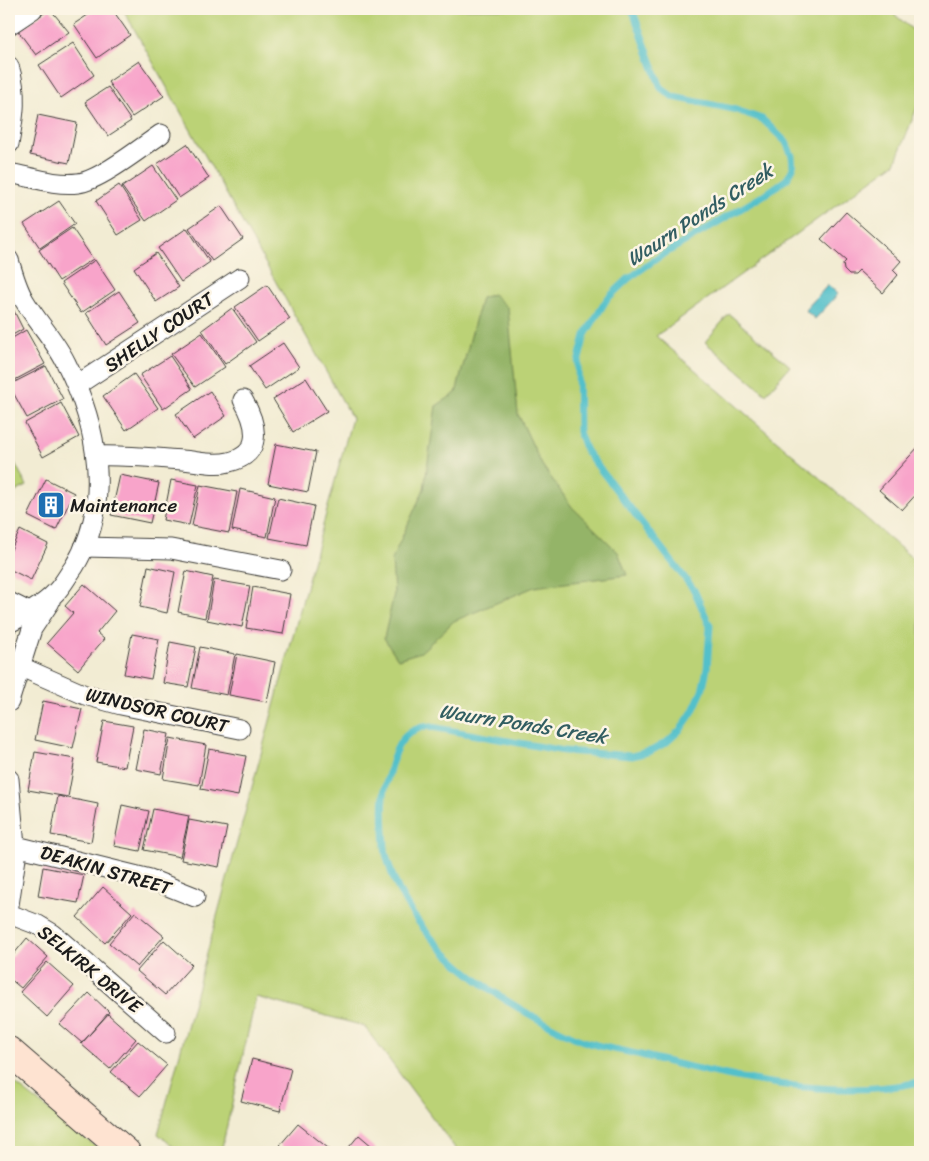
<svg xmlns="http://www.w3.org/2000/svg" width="929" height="1161" font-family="Sriracha,sans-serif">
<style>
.green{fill:#bbd276;stroke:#6c7749}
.forest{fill:#94b467;stroke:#586842}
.water{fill:#53c0ca;stroke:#386e73}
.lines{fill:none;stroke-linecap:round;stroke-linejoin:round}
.stream{stroke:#53c0ca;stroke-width:7}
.building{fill:#f8a4ca}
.street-casing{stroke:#3c3b37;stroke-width:21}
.secondary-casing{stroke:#3c3b37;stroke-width:30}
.street{stroke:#fff;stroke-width:19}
.secondary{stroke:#fee3d1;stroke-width:28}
.labels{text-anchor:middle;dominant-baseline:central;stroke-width:5;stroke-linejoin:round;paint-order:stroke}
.street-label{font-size:19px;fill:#1c1c1c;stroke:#fcf5e5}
.poi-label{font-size:19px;fill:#1c1c1c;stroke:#fcf5e5;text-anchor:start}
.water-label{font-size:20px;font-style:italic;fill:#325e62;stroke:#fcf5e5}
</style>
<rect width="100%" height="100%" fill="#fcf5e5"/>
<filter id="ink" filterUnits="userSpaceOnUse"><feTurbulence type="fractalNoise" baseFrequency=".02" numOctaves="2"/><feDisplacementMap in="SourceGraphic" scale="10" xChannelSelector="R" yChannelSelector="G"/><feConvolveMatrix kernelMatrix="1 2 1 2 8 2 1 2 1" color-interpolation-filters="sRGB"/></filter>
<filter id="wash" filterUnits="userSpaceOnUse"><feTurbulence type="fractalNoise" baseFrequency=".0096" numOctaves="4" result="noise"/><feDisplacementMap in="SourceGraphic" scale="20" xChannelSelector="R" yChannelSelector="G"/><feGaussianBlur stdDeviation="1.12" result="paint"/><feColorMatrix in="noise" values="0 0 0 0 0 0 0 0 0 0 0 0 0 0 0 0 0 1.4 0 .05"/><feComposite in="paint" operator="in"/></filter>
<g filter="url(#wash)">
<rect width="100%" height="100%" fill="#f2ecd3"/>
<!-- green -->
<g class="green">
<polygon points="123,9 888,9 920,36 920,100 895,163 656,336 920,565 920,1152 458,1152 364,1026 256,997 221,1152 180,1152 158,1134 352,418"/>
<polygon points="729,314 790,366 766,394 705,342"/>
<polygon points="9,452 27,486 9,495"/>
<polygon points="9,1079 103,1152 9,1152"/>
</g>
<!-- forest -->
<polygon class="forest" points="493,294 508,308 518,414 542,465 572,507 618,552 627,575 534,587 454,621 421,652 398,659 384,638 394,594 392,559 424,489 436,406 456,393 481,298"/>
<!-- water -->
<polygon class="water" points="828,285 838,294 815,319 805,310"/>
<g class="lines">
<!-- stream -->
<path class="stream" d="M632,9L661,88L673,97L733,109L762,119L786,142L792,156L793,168L787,179L764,195L659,257L628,279L607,299L585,335L578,363L579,432L586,451L694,590L710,626L707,669L702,691L693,711L681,729L667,742L651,751L632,756L564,751L426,726C396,732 393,758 386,784C382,798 383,816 384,831C385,839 384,849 387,858C409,944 501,1004 578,1039C597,1047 621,1050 641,1055C729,1078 830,1101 920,1082"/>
</g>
<g id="blocks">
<!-- building -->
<g class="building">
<polygon points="50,9 69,32 36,55 18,31"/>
<polygon points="97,9 112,9 130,35 97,58 74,24"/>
<polygon points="73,43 94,75 61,98 39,65"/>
<polygon points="139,61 164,96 132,117 108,82"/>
<polygon points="108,87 131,121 108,136 85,102"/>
<polygon points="38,115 77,123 69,163 30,155"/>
<polygon points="187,144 209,178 179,198 157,164"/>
<polygon points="153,166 176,200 146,221 122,187"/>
<polygon points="119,185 142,220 118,235 96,201"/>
<polygon points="59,201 75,224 40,248 24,224"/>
<polygon points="221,206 243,239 212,261 189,228"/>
<polygon points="846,212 901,261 893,270 898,275 883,293 859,271 855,275 849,275 844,270 843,264 846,261 821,239"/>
<polygon points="72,228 93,259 59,281 39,250"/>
<polygon points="187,228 210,262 181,282 158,248"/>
<polygon points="156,253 179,287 156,302 134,268"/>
<polygon points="95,260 115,290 81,313 61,283"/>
<polygon points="267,285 290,319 258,341 235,307"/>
<polygon points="119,291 140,323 106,345 86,313"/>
<polygon points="9,301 23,329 9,337"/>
<polygon points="232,308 256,342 225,364 202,330"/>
<polygon points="26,330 45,364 9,383 9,340"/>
<polygon points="202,333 225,367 195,387 171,354"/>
<polygon points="283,343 299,367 265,390 249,366"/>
<polygon points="170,356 192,389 163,409 140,375"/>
<polygon points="46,366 63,399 27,418 9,385"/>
<polygon points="134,374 158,408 126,430 103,396"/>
<polygon points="306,378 327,411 293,432 273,399"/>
<polygon points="210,391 226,416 193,439 176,414"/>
<polygon points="61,403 79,437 43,457 25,423"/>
<polygon points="276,444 316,452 308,492 268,484"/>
<polygon points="919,446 920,490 902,510 879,490"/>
<polygon points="120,475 159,483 150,523 111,515"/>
<polygon points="46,479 74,493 56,530 28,516"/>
<polygon points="171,480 198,485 189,525 163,520"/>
<polygon points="200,485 237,492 229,533 192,526"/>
<polygon points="240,489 275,497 267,537 232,530"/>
<polygon points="278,498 314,506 306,545 269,538"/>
<polygon points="20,530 48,544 31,580 9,569 9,554"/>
<polygon points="148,566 175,572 167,613 140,607"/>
<polygon points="186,571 213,577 205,618 178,612"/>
<polygon points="214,580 250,586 242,627 207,620"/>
<polygon points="84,584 115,611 97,633 104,639 78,670 47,643 73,613 65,606"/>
<polygon points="253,587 290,594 283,634 246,628"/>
<polygon points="132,634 159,639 151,679 124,674"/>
<polygon points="170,642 196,647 188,687 163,683"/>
<polygon points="200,647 235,654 227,695 192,688"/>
<polygon points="237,654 275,662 267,702 229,695"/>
<polygon points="43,701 82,709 73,748 35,740"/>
<polygon points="104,721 133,726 125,767 96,762"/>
<polygon points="144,729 169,734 161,774 136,769"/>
<polygon points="170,738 206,745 199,785 163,779"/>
<polygon points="209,749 246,756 238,796 201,789"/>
<polygon points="35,752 75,759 68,797 28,790"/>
<polygon points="58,796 98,804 91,842 51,835"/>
<polygon points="122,805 149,811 140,851 114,846"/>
<polygon points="153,809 189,816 180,857 144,850"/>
<polygon points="189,820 227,827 219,867 181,860"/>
<polygon points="43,867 84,875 78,903 38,896"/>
<polygon points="103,887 132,913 105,943 77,917"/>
<polygon points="135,912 164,936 137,967 109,943"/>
<polygon points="27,938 48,957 21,988 9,978 9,960"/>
<polygon points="164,940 192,965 165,995 137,971"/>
<polygon points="47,962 74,986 47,1017 20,992"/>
<polygon points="89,993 109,1012 82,1043 60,1024"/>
<polygon points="108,1014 136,1039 110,1069 81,1044"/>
<polygon points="138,1041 167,1065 140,1096 111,1072"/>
<polygon points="252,1059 291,1069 280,1111 241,1101"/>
<polygon points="298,1124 333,1152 289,1152 280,1145"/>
<polygon points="359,1135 379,1152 345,1152"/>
</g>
</g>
</g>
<g filter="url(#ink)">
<use href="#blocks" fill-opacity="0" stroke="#3c3b37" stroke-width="1"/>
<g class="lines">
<!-- street casing -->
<g class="street-casing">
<g id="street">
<polyline points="9,25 33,9"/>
<path d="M9,66C18,94 14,116 9,144"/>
<path d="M9,173C31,177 56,186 78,183C99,181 142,147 161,134"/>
<path d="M9,260C13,274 17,288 24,300C37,322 55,340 66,363C98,426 113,504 74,567C68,575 63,585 56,592C43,606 25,615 9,623"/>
<polyline points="77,385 240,278"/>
<path d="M97,456C126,455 154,458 182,460C197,461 214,466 229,462C264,454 257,424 243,400"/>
<polyline points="84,547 171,549 281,570"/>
<polyline points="9,602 29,612"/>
<polyline points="19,666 85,695 121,705 240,729"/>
<polyline points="9,702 32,629 50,602"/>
<polyline points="9,779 16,858 9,905"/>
<polyline points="16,846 150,879 195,897"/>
<polyline points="9,914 38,925 53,934 166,1033"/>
</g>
</g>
<!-- secondary casing -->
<g class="secondary-casing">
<polyline id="secondary" points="9,1051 126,1152"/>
</g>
<!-- street -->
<use href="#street" class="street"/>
<!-- secondary -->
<use href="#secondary" class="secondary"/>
</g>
</g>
<!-- icons -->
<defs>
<g id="building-square" transform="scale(1.4375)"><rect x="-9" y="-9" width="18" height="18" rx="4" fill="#1f6fb2" stroke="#fcf5e5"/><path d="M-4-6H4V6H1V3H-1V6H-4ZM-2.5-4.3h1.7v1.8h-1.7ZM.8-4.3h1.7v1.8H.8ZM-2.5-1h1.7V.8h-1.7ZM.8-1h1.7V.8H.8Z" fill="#fff"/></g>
</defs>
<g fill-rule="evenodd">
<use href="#building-square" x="51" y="505"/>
</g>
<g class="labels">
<!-- street labels -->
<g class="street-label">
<text transform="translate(159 332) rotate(-34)">SHELLY COURT</text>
<text transform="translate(157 710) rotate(13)">WINDSOR COURT</text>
<text transform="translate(106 870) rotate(16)">DEAKIN STREET</text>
<text transform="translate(90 969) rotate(39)">SELKIRK DRIVE</text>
</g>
<!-- poi labels -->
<g class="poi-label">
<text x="70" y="505">Maintenance</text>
</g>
<!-- water labels -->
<g class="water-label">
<text transform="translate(700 215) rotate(-33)">Waurn Ponds Creek</text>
<text transform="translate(523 724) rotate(9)">Waurn Ponds Creek</text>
</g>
</g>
<!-- margin -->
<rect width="929" height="1161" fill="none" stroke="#fcf5e5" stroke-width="30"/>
</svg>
